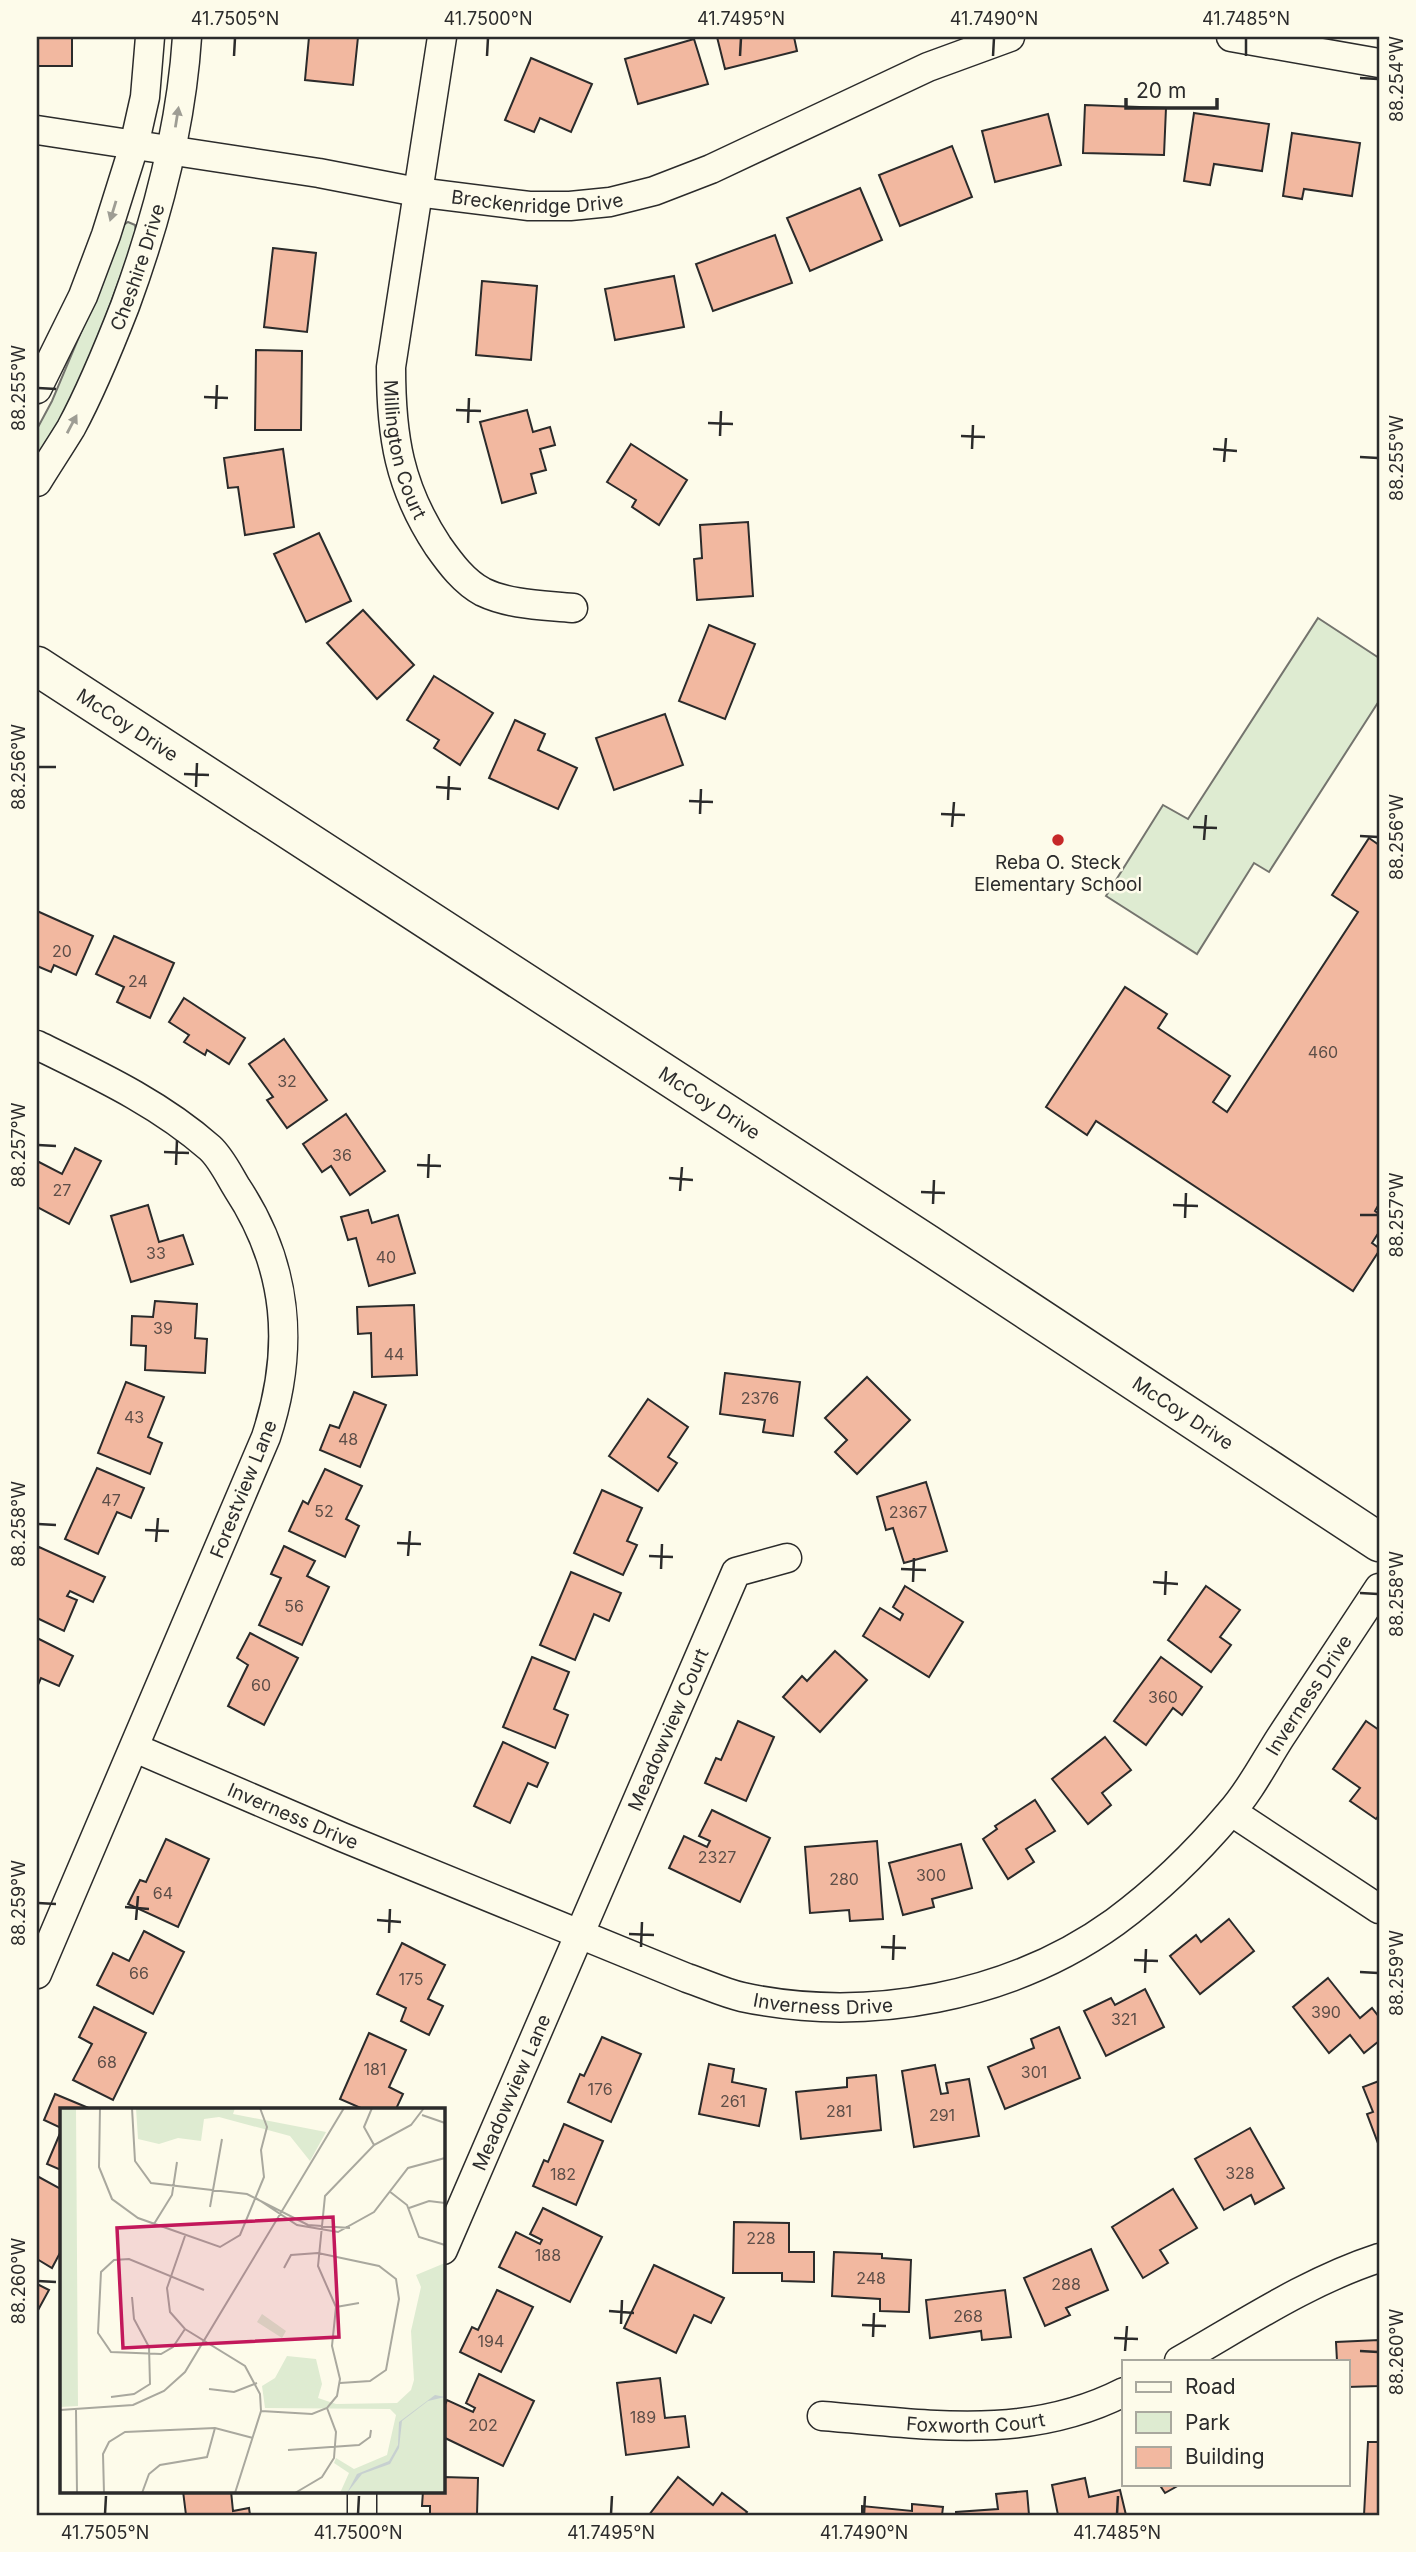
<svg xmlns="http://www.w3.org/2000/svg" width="1416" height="2552" viewBox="0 0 1416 2552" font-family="Inter,sans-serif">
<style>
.green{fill:#deebd1;stroke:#74746e;stroke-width:2}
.building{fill:#f2b8a0;stroke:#2b2b2b;stroke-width:2}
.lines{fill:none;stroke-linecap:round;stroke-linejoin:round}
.street-casing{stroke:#2b2b2b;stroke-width:31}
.secondary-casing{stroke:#2b2b2b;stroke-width:41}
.street{stroke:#fdfbea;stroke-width:28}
.secondary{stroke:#fdfbea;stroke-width:38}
.oneway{fill:#9e9d94}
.ticks{fill:none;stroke:#2b2b2b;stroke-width:2.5}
.poi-dot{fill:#c62828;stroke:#fdfbea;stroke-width:2.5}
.labels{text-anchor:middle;stroke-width:5;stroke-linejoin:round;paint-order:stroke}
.number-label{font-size:16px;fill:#5d4e48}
.street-label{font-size:19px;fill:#2b2b2b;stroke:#fdfbea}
.poi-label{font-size:19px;fill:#2b2b2b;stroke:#fdfbea}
.inset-road{fill:none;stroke:#a9a89e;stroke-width:2}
.view{fill:#c2185b;fill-opacity:0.15;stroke:#c2185b;stroke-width:3.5}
.inset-edge{fill:none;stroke:#2b2b2b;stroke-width:3.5}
.neatline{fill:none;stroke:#2b2b2b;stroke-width:2.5}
.ticks-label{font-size:18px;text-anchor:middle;fill:#2b2b2b}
</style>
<rect width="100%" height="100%" fill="#fdfbea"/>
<!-- green -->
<g class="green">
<path d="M128 222 135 225 136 234 83 379 37 467V429L52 401 87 318 122 226Z"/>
<path d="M1318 618 1379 658V701L1269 872 1254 863 1197 954 1106 896 1163 805 1188 819Z"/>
</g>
<!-- building -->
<g class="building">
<rect x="37" y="37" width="35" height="29"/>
<path d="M309 37H358L353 85 305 80Z"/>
<path d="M717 37H794L797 51 725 69Z"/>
<path d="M694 39 708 84 638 104 625 59Z"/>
<path d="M531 58 592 84 571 132 540 118 534 132 505 120Z"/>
<path d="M1085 105 1166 108 1164 155 1083 153Z"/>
<path d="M1194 113 1269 124 1262 171 1214 164 1210 185 1184 181Z"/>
<path d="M1048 114 1061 165 995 182 982 131Z"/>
<path d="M1292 133 1360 143 1352 196 1304 189 1302 199 1283 196Z"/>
<path d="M952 146 972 197 900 226 879 175Z"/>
<path d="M860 188 882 240 810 271 787 218Z"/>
<path d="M775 235 792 283 713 311 696 264Z"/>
<path d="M273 248 316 253 307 332 264 327Z"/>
<path d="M674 276 684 327 615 340 605 289Z"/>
<path d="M482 281 537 286 531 360 476 355Z"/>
<path d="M256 350 302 351 301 430H255Z"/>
<path d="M527 410 533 432 550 427 555 445 540 449 546 470 531 474 536 493 502 503 480 422Z"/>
<path d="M631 444 687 480 659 525 632 507 636 500 607 482Z"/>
<path d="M283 449 294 527 245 535 238 487 228 488 224 458Z"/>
<path d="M748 522 753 596 697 600 694 559 702 558 700 525Z"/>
<path d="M319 533 351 601 306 622 274 554Z"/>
<path d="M363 610 414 665 377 699 327 643Z"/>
<path d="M709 625 755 644 725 719 679 701Z"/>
<path d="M434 676 493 713 460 765 434 748 439 740 407 720Z"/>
<path d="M665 714 683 765 614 790 596 738Z"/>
<path d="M515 720 545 734 538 750 577 768 558 809 489 778Z"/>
<path d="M1369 838 1379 845V1204L1375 1211 1379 1214V1232L1372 1243 1379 1248V1251L1353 1291 1096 1121 1087 1135 1046 1107 1125 987 1167 1014 1158 1028 1230 1076 1213 1102 1227 1112 1358 912 1332 895Z"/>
<path d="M37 911 93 936 76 975 54 965 51 972 37 966Z"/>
<path d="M114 936 174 963 150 1018 117 1002 124 987 96 974Z"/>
<path d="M184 998 245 1038 229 1064 207 1050 205 1055 184 1042 189 1035 169 1022Z"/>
<path d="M284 1039 327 1100 287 1128 267 1100 273 1097 249 1064Z"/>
<path d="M346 1114 385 1171 350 1195 331 1166 322 1172 303 1144Z"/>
<path d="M75 1148 101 1161 69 1224 37 1207V1161L62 1174Z"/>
<path d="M148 1205 159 1242 183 1235 193 1264 131 1282 111 1216Z"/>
<path d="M368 1210 372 1223 398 1215 415 1273 369 1286 356 1238 348 1240 341 1217Z"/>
<path d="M155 1301 197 1304 195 1338 207 1339 205 1373 145 1370 146 1346 131 1345 132 1316 153 1317Z"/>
<path d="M414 1305 417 1375 372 1377 371 1333 358 1334 357 1307Z"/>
<path d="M725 1373 800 1382 793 1436 763 1432 765 1420 720 1414Z"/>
<path d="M867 1377 910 1420 857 1474 835 1452 847 1440 825 1418Z"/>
<path d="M126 1382 164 1397 148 1437 162 1443 150 1474 98 1453Z"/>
<path d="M354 1392 386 1405 360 1467 320 1450 330 1425 339 1428Z"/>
<path d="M648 1399 688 1427 668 1457 677 1463 658 1491 609 1456Z"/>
<path d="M97 1468 144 1488 131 1518 117 1512 98 1554 65 1539Z"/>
<path d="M325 1469 362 1486 346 1519 359 1526 345 1557 289 1531 303 1501 308 1504Z"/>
<path d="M926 1482 947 1551 904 1563 893 1528 886 1530 877 1497Z"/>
<path d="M602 1490 642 1508 627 1541 637 1545 623 1575 574 1553Z"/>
<path d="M284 1546 315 1561 307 1576 329 1587 302 1645 259 1625 281 1578 271 1574Z"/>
<path d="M39 1547 105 1577 93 1602 70 1591 67 1596 77 1600 64 1631 37 1618V1551Z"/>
<path d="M571 1572 621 1593 609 1621 594 1614 575 1660 540 1645Z"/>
<path d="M905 1586 963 1622 929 1677 863 1636 880 1608 900 1620 903 1614 893 1607Z"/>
<path d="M1206 1586 1240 1610 1220 1637 1231 1645 1211 1672 1168 1640Z"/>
<path d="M250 1633 298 1658 264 1725 228 1706 248 1665 237 1658Z"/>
<path d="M37 1638 73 1656 59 1686 41 1678 37 1687Z"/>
<path d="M835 1651 867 1680 820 1732 783 1697 802 1676 807 1681Z"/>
<path d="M532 1657 569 1672 554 1709 568 1715 555 1748 503 1727Z"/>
<path d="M1161 1657 1202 1687 1182 1715 1173 1708 1146 1745 1114 1721Z"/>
<path d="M738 1721 774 1737 746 1801 705 1783 716 1758 721 1760Z"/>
<path d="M1366 1721 1379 1730V1815L1376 1819 1350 1801 1360 1788 1333 1769Z"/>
<path d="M1105 1737 1131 1770 1102 1793 1111 1805 1088 1824 1052 1779Z"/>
<path d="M503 1742 548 1763 537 1787 528 1783 510 1823 474 1806Z"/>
<path d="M1035 1800 1055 1831 1026 1849 1034 1862 1008 1879 983 1839 997 1829 995 1826Z"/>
<path d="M712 1810 770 1838 740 1902 669 1868 684 1836 707 1847 710 1841 699 1836Z"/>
<path d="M166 1839 209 1859 178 1927 128 1904 140 1880 146 1882Z"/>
<path d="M877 1841 883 1919 850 1921 849 1910 810 1913 805 1847Z"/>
<path d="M961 1844 972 1888 932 1899 934 1907 903 1915 889 1863Z"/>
<path d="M1229 1919 1254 1951 1200 1994 1170 1956 1196 1935 1201 1942Z"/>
<path d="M144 1931 184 1952 153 2014 97 1985 113 1953 129 1961Z"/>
<path d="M402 1943 445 1965 428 1999 443 2006 429 2035 401 2021 406 2008 377 1994Z"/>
<path d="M1328 1978 1360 2018 1372 2008 1379 2017V2041L1364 2053 1350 2035 1329 2053 1293 2007Z"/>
<path d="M1145 1989 1164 2027 1106 2056 1084 2011 1111 1998 1115 2005Z"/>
<path d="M94 2007 146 2033 113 2100 73 2080 92 2044 79 2037Z"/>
<path d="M1059 2027 1080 2078 1005 2109 988 2067 1034 2048 1031 2039Z"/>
<path d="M369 2033 406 2050 389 2087 403 2094 396 2109H363L340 2099Z"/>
<path d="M602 2037 641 2054 611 2122 568 2102 580 2074 584 2076Z"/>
<path d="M709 2064 734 2069 732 2082 766 2089 759 2126 699 2114Z"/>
<path d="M935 2065 941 2094 948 2093 946 2083 969 2079 979 2136 914 2147 902 2071Z"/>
<path d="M876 2075 881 2130 801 2139 796 2092 847 2087V2078Z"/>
<path d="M1379 2081V2146L1367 2114 1373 2112 1363 2087Z"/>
<path d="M55 2094 91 2109H61V2128L44 2120Z"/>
<path d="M564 2124 603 2141 576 2205 533 2186 544 2160 548 2162Z"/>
<path d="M1250 2128 1284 2188 1255 2204 1251 2195 1224 2210 1195 2159Z"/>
<path d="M61 2131V2170L47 2164Z"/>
<path d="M37 2176 61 2189V2251L52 2268 37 2259Z"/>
<path d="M1173 2189 1197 2228 1160 2250 1168 2263 1143 2278 1112 2227Z"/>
<path d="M543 2208 602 2237 570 2302 499 2267 516 2232 540 2244 542 2240 530 2234Z"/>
<path d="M734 2222 789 2223V2252H814V2282L782 2281V2273H733Z"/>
<path d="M1091 2249 1108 2290 1066 2308 1070 2315 1045 2326 1024 2278Z"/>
<path d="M834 2252 882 2254V2258L911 2260 909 2312 880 2311V2299L832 2296Z"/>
<path d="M654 2265 724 2298 711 2323 694 2315 676 2353 624 2328Z"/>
<path d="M37 2284 49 2290 37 2312Z"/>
<path d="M497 2290 533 2307 501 2372 460 2352 472 2327 478 2330Z"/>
<path d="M1005 2290 1011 2337 982 2340 981 2331 930 2338 926 2300Z"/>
<path d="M1379 2340V2386L1348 2387V2361H1337L1336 2342Z"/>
<path d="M479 2374 534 2401 503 2466 443 2437V2409L447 2400 473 2412 475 2408 466 2403Z"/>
<path d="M660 2378 665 2418 685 2416 689 2447 626 2455 617 2383Z"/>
<path d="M1368 2442H1379V2515H1364Z"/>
<path d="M443 2477 478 2478 477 2515H430V2506H422L423 2491H443Z"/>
<path d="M678 2477 713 2505 722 2493 747 2512 745 2515H649Z"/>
<path d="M1085 2478 1089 2497 1120 2490 1126 2515H1058L1052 2485Z"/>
<path d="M1159 2484H1181L1165 2493Z"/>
<path d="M183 2491H231L233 2511 249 2508 250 2515H186Z"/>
<path d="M1027 2491 1029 2515H956V2512L998 2509 996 2494Z"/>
<path d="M912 2504 943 2507 942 2515H862V2506L912 2511Z"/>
</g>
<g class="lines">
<!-- street casing -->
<g class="street-casing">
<g id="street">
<path id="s1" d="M442 37 391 367C391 436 399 487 438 546 450 563 464 582 483 592 510 605 544 605 573 608"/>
<path d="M1231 37 1379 63"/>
<path id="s2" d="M37 130 319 173 417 192 529 206H570L610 202 654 191 711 169 928 67 1010 37"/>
<path d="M37 389 83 296 106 235 134 146 145 97 150 37"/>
<path id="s3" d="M37 482C48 464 60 446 71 428 92 389 109 347 125 306 157 219 181 130 187 37"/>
<path d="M37 1045C98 1075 159 1103 210 1148 221 1158 229 1175 237 1188 289 1267 295 1349 266 1437L37 1974"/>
<path id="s4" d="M135 1748 342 1837 687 1978C705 1984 724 1993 742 1997 868 2024 1011 1997 1115 1922 1157 1891 1197 1852 1230 1813 1250 1791 1264 1763 1280 1738 1313 1688 1346 1638 1379 1588"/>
<path d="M1232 1812 1379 1909"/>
<path id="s5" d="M443 2250 736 1572 787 1558"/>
<path d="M1179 2361C1244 2324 1308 2281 1379 2258"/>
<path id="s6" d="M822 2416C926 2424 1026 2442 1124 2392"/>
<path d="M362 2491V2515"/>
</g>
</g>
<!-- secondary casing -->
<g class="secondary-casing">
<g id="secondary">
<path id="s7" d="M37 666 927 1244 1379 1542"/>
</g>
</g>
<!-- street -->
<use href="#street" class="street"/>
<!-- secondary -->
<use href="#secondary" class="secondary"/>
</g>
<!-- one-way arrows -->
<defs><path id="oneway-solid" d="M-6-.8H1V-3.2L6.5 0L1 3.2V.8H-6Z" transform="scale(1.75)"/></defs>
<g class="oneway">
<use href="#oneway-solid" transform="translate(177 117) rotate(-81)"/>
<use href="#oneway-solid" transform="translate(113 211) rotate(107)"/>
<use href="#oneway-solid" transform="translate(72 424) rotate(-62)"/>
</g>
<!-- ticks -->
<path class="ticks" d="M234 56 235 38M487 56 488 38M740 56 741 38M993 56 994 38M1246 56V38M1360 78 1378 79M38 388 56 389M204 397 228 398M216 409 217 385M456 410 481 411M468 423 469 398M708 423 733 424M720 436 721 411M961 436 985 437M972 449 973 425M1213 449 1237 451M1360 457 1378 458M1224 462 1226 438M38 767H56M184 774 209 775M196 787 197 763M436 787 461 789M448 800 449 776M689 801 713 802M700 814 701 789M941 814 965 815M952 827 954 802M1193 827 1217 828M1360 836 1378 837M1204 840 1206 815M38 1145 56 1146M164 1152 189 1153M176 1165 177 1140M417 1165 441 1166M428 1178 429 1154M669 1178 693 1180M680 1191 682 1167M921 1192 945 1193M933 1204 934 1180M1173 1205 1198 1206M1360 1215H1378M1185 1218 1186 1193M38 1524 56 1525M145 1530 169 1531M156 1542 158 1518M397 1543 421 1544M408 1556 410 1531M649 1556 673 1557M661 1569 662 1544M901 1569 926 1570M913 1582 914 1558M1153 1582 1178 1584M1360 1593 1378 1594M1165 1595 1166 1571M38 1903 56 1904M125 1907 149 1909M136 1920 138 1896M377 1920 401 1922M389 1933 390 1909M629 1934 654 1935M641 1947 642 1922M881 1947 906 1948M893 1960 894 1935M1134 1960 1158 1961M1360 1972 1378 1973M1145 1973 1146 1949M38 2281 56 2282M609 2311 634 2313M621 2324 622 2300M862 2325 886 2326M873 2337 874 2313M1114 2338 1138 2339M1125 2351 1127 2326M1360 2351 1378 2352M105 2514 106 2496M358 2514 359 2496M611 2514 612 2496M864 2514 865 2496M1117 2514 1118 2496"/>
<!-- markers -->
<circle class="poi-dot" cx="1058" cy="840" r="7"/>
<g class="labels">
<!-- number labels -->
<g class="number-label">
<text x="62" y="957">20</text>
<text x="138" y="987">24</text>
<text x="1323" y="1058">460</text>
<text x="287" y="1087">32</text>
<text x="342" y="1161">36</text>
<text x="62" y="1196">27</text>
<text x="156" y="1259">33</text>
<text x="386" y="1263">40</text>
<text x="163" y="1334">39</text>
<text x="394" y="1360">44</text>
<text x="760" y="1404">2376</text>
<text x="134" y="1423">43</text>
<text x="348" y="1445">48</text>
<text x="111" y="1506">47</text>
<text x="324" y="1517">52</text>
<text x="908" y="1518">2367</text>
<text x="294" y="1612">56</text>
<text x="261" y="1691">60</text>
<text x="1163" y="1703">360</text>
<text x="717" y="1863">2327</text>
<text x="931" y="1881">300</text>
<text x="844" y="1885">280</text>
<text x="163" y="1899">64</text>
<text x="139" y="1979">66</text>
<text x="411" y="1985">175</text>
<text x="1326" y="2018">390</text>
<text x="1124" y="2025">321</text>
<text x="107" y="2068">68</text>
<text x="375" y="2075">181</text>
<text x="1034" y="2078">301</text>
<text x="600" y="2095">176</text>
<text x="733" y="2107">261</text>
<text x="839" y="2117">281</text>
<text x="942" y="2121">291</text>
<text x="1240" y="2179">328</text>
<text x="563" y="2180">182</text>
<text x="761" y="2244">228</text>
<text x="548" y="2261">188</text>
<text x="871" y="2284">248</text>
<text x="1066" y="2290">288</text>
<text x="968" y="2322">268</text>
<text x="491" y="2347">194</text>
<text x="643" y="2423">189</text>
<text x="483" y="2431">202</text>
</g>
<!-- street labels -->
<g class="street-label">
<text dy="7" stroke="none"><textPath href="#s2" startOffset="506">Breckenridge Drive</textPath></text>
<text dy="7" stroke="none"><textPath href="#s3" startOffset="238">Cheshire Drive</textPath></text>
<text dy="7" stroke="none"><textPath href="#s1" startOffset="418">Millington Court</textPath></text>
<text dy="7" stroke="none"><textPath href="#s7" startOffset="108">McCoy Drive</textPath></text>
<text dy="7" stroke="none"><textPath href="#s7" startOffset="802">McCoy Drive</textPath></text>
<text dy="7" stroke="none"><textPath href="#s7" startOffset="1368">McCoy Drive</textPath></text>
<text transform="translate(243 1489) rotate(-68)" y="7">Forestview Lane</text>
<text dy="7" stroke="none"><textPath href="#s4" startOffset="1348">Inverness Drive</textPath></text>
<text dy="7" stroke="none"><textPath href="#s5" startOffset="567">Meadowview Court</textPath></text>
<text dy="7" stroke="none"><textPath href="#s4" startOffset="172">Inverness Drive</textPath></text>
<text dy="7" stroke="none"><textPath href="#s4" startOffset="738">Inverness Drive</textPath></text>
<text dy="7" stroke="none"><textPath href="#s5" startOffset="172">Meadowview Lane</textPath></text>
<text dy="7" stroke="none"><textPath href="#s6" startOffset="154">Foxworth Court</textPath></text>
</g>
<!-- poi labels -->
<g class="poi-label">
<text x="1058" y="869">Reba O. Steck<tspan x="1058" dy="22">Elementary School</tspan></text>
</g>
</g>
<!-- overview -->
<g transform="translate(60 2108)">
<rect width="385" height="385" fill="#fdfbea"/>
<path d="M0 0H16L18 298 0 299ZM76 0H175L173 6 266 24 250 53 230 28 159 9 144 11 141 33 118 30 99 36 78 31ZM385 155V385H280L289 365 274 355 276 350 294 361 327 347 336 307 330 301 205 300 202 278 215 270 227 248 256 251 262 276 258 290 276 296 337 295 351 282 354 272 351 223 361 179 356 167ZM202 206 226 223 222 230 197 214Z" fill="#deebd1"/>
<path d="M375 287 385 289 368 293 342 313 339 340 330 356 302 366 287 385 297 366 329 353 338 337 339 314Z" fill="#c7d0d0"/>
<path class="inset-road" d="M40 0 39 59 52 91 78 110 160 139 180 127 204 69 201 42 207 19 200 0M72 0 75 53 91 75 187 86 248 117 290 120M312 0 304 19 314 37M362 7 385 15M329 83 347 97 359 129 385 137M196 90 237 117 278 124 314 104 348 60 385 50M150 99 162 31M349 100 369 93 385 95M94 116 112 87 117 54M125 128 107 180 110 204 125 221 185 258 200 286 201 303 175 385M224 160 231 147 258 145 319 158 336 171 339 191 326 262 310 273 280 275M276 199 299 195M125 221 113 239 101 246 51 244 38 225 41 164 54 152 69 151 144 182M149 281 174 284 197 275M51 289 74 286 90 276 89 239 74 211 72 189M0 302 73 297 104 283 125 264 284 0M16 302 17 385M201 303 252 306 267 300 277 288 280 271 272 238 276 199 258 158 265 88 314 37 351 17 364 0M228 342 299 337 310 329 311 322M44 385 43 346 49 334 65 324 155 320 193 330M82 385 89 366 100 357 147 349 155 320M235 385 262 369 274 350 276 324 267 300"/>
<path class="view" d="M273 109 279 229 63 240 57 120Z"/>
<rect width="385" height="385" class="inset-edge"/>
</g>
<!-- border -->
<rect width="1416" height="2552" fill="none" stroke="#fdfbea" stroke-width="77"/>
<!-- legend -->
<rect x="1122" y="2360" width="228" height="126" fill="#fdfbea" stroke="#a9a89e" stroke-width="2"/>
<rect x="1136" y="2382" width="35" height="10" fill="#fdfbea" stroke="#a9a89e" stroke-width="2"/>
<text x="1185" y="2394" font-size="21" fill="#2b2b2b">Road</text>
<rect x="1136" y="2412" width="35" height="21" fill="#deebd1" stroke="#a9a89e" stroke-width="2"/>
<text x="1185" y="2430" font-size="21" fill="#2b2b2b">Park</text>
<rect x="1136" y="2447" width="35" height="21" fill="#f2b8a0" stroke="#a9a89e" stroke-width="2"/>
<text x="1185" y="2464" font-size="21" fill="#2b2b2b">Building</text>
<!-- scale -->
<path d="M1126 98v10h91v-10" fill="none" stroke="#2b2b2b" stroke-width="3.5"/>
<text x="1136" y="98" font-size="21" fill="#2b2b2b" stroke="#fdfbea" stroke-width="5" paint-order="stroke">20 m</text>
<rect x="38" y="38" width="1340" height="2476" class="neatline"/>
<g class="ticks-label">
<text x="235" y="25">41.7505°N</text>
<text x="488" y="25">41.7500°N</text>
<text x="741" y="25">41.7495°N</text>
<text x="994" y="25">41.7490°N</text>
<text x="1246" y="25">41.7485°N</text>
<text transform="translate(1397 79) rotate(-90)" y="6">88.254°W</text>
<text transform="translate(19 388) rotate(-90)" y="6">88.255°W</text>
<text transform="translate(1397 458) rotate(-90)" y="6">88.255°W</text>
<text transform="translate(19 767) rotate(-90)" y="6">88.256°W</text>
<text transform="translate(1397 837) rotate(-90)" y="6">88.256°W</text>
<text transform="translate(19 1145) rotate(-90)" y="6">88.257°W</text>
<text transform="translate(1397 1215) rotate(-90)" y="6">88.257°W</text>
<text transform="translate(19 1524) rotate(-90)" y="6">88.258°W</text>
<text transform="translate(1397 1594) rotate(-90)" y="6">88.258°W</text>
<text transform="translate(19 1903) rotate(-90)" y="6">88.259°W</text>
<text transform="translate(1397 1973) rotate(-90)" y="6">88.259°W</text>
<text transform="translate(19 2281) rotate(-90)" y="6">88.260°W</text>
<text transform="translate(1397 2352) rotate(-90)" y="6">88.260°W</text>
<text x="105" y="2539">41.7505°N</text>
<text x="358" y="2539">41.7500°N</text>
<text x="611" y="2539">41.7495°N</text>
<text x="864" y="2539">41.7490°N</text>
<text x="1117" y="2539">41.7485°N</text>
</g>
</svg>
